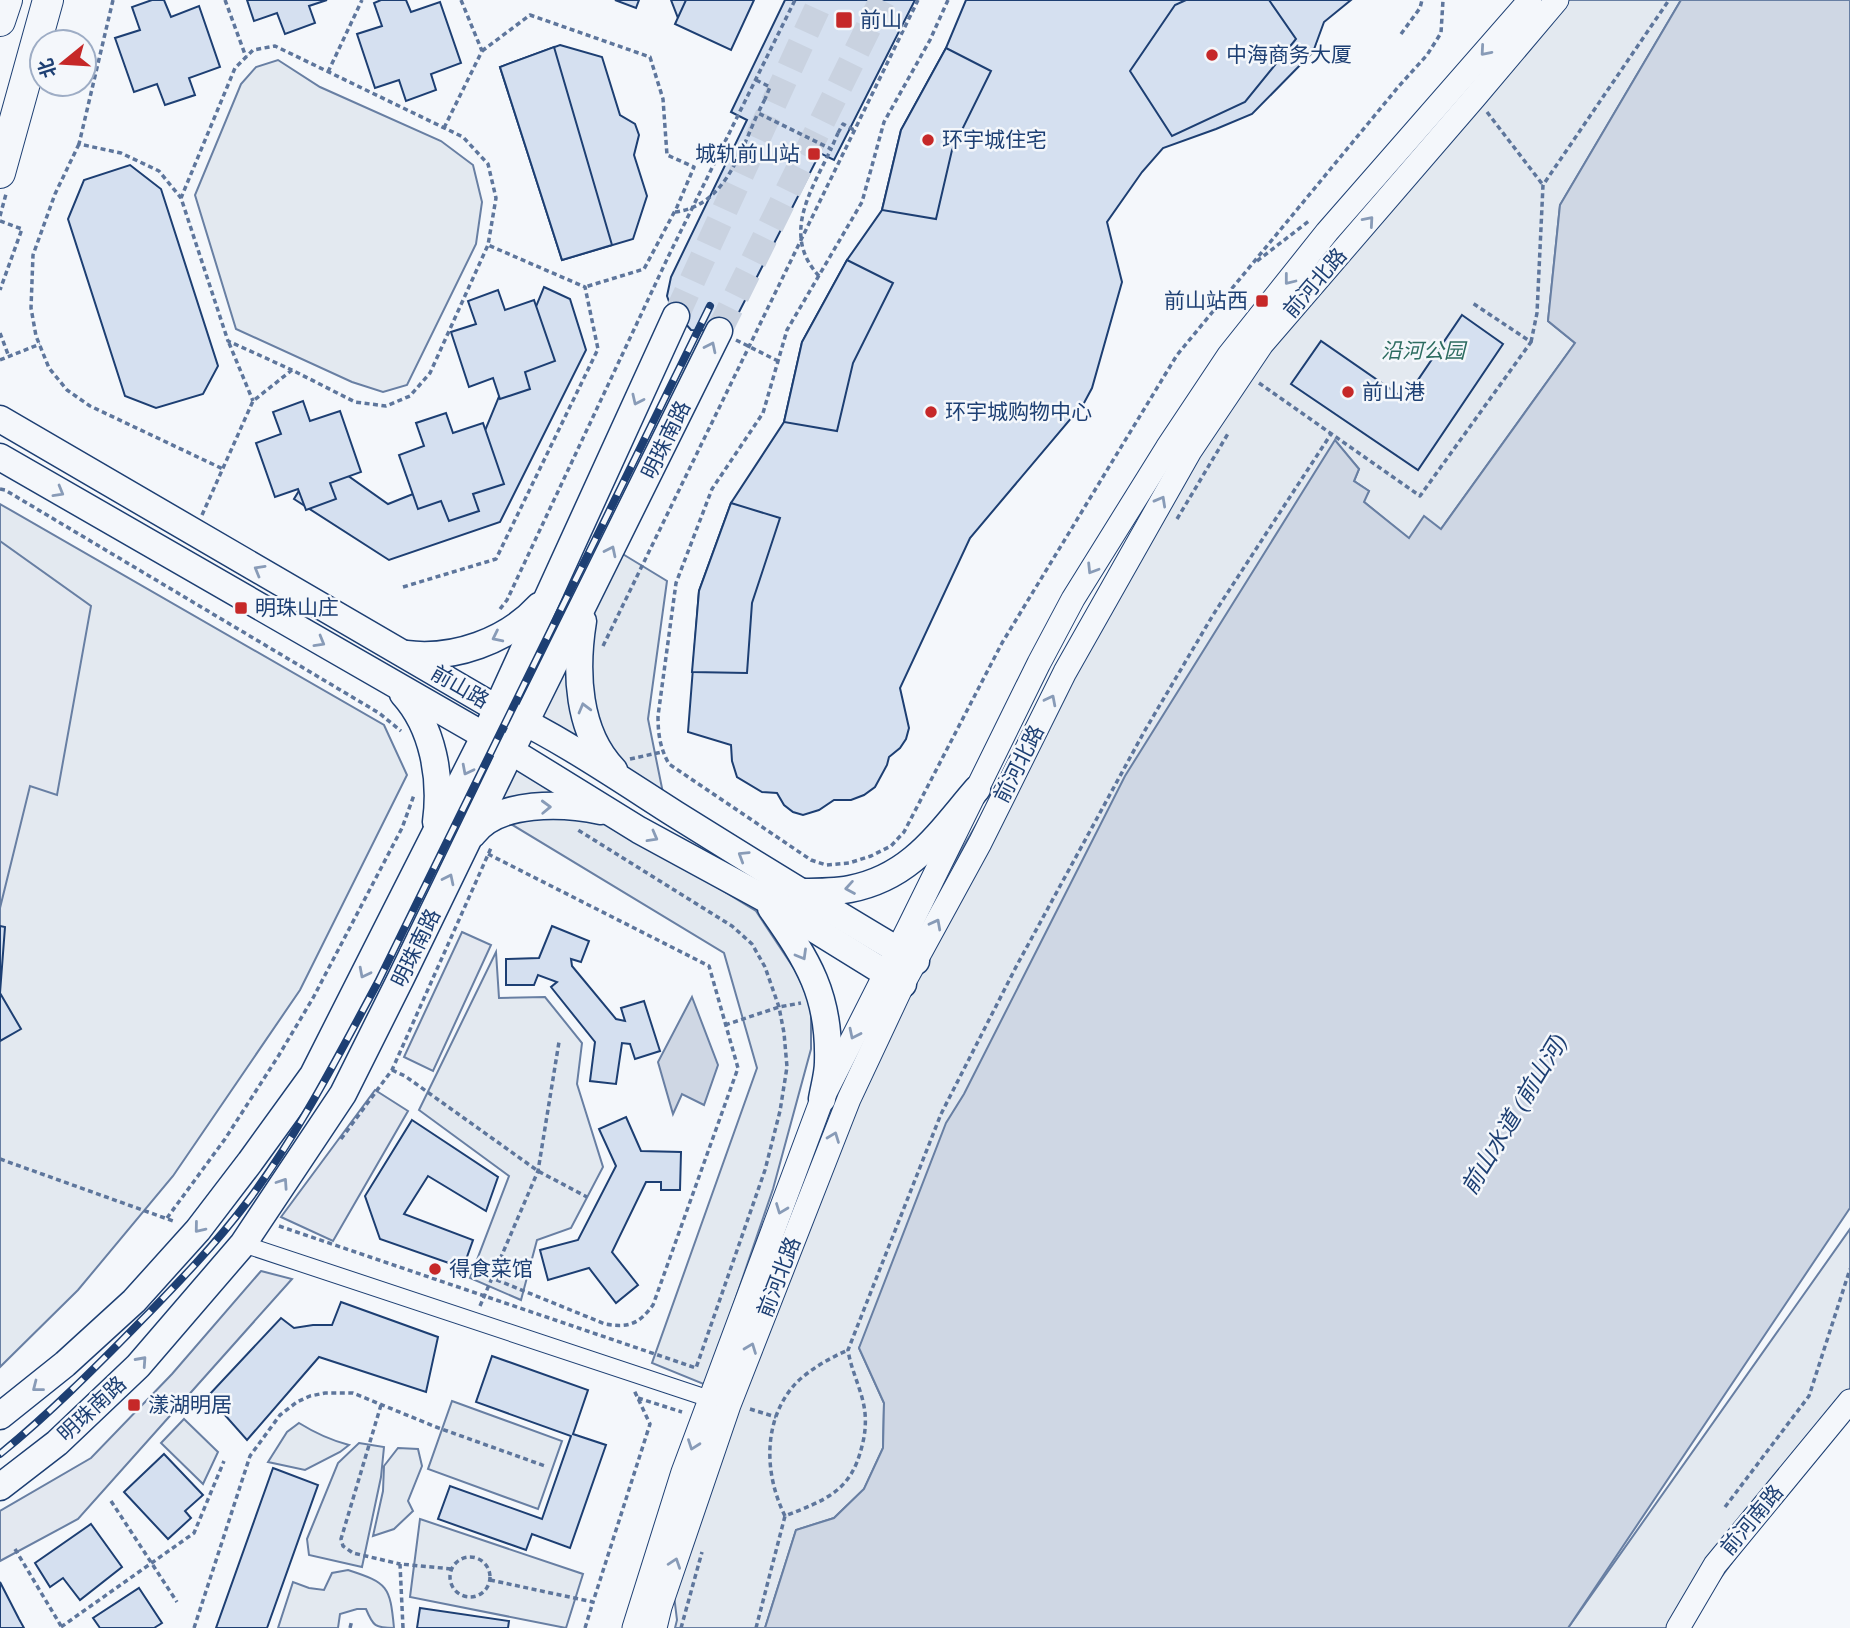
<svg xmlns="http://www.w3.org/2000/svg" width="1850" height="1628" viewBox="0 0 1850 1628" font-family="'PT Serif','Noto Sans SC',serif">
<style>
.green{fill:#e3e9f0;stroke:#687fa3;stroke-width:2}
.parking{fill:#e3e8f0;stroke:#687fa3;stroke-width:2}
.water{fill:#cfd7e4;stroke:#687fa3;stroke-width:2}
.building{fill:#d5e0f0;stroke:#1d3f73;stroke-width:2}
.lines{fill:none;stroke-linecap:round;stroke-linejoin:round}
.primary-tunnel{stroke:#c9d2e0;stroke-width:26;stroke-dasharray:26 13;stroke-linecap:butt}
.street-casing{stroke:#1d3f73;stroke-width:18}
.secondary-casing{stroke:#1d3f73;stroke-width:25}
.primary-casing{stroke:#1d3f73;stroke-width:29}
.highway-casing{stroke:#1d3f73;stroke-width:32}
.path{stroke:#5e769c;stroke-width:3.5;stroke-dasharray:5 3.5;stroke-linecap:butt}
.street{stroke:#f4f7fb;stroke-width:16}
.secondary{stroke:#f4f7fb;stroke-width:23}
.primary{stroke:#f4f7fb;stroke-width:26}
.highway{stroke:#f4f7fb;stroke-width:30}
.rail-casing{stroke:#1d3f73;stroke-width:8}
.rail{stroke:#f4f7fb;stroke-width:5;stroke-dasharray:16;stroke-linecap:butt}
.path-bridge{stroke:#5e769c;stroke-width:3.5;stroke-dasharray:5 3.5;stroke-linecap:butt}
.oneway{stroke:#889bb7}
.poi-dot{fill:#c62828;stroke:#f4f7fb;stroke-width:2.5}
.labels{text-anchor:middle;stroke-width:5;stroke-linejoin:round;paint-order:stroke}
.poi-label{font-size:21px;fill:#1d3f73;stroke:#f4f7fb;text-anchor:start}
.street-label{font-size:21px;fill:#1d3f73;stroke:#f4f7fb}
.park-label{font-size:21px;font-style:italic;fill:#2c6c60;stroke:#f4f7fb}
.water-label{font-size:23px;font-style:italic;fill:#1d3f73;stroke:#f4f7fb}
</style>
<rect width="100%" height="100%" fill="#f4f7fb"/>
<!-- green -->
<g class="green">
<path d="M1565 0H1681L1560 205 1548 321 1575 343 1441 529 1409 539 1363 501 1369 491 1354 481 1359 469 1335 441 859 1348 884 1403 883 1448 864 1489 834 1518 796 1530 765 1628H675L677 1620 671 1571 728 1403 840 1084 927 909 1220 407Z"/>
<path d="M278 60 320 87 441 141 473 165 482 202 476 244 407 385 383 392 352 382 236 329 195 195 241 84 256 67Z"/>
<path d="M0 504 384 725 407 775 300 990 173 1176 78 1290 0 1367Z"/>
<path d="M621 553 667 581 648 719 663 793 539 719Z"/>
<path d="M515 764 756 911 797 973 811 1006V1049L773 1189 706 1385 652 1363 757 1068 724 953 496 815Z"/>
<path d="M496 952 499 998 545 997 582 1043 577 1084 603 1167 571 1228 537 1240 521 1300 470 1278 509 1176 419 1110Z"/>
<path d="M1850 1229V1401L1684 1628H1568Z"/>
<path d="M452 1401 562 1441 538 1509 428 1469Z"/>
<path d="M184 1419 218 1452 203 1484 161 1443Z"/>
<path d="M299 1423C315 1433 330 1440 349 1445L340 1452 305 1470 268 1462 287 1432Z"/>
<path d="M359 1443 384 1447 381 1477 362 1567 309 1555 307 1539 338 1463Z"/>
<path d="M398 1448 418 1449 422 1466 408 1501 413 1511 394 1529 373 1536 383 1491 384 1466Z"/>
<path d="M420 1519 583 1574 566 1628 410 1597Z"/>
<path d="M348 1570C388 1583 390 1586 394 1628 375 1628 373 1626 366 1609H357L340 1614 338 1628H278L293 1582 309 1588 324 1590 332 1573Z"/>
</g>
<!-- parking -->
<g class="parking">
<path d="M0 541 91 606 57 795 30 786 0 908Z"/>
<path d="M462 932 491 945 433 1071 404 1057Z"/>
<path d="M375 1090 408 1111 333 1241 281 1217Z"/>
<path d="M261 1271 292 1279 78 1519 0 1561V1511L91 1458 172 1374Z"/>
</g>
<!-- water -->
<g class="water">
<path d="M1681 0H1850V1208L1568 1628H765L796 1530 834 1518 864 1489 883 1448 884 1403 859 1348 946 1123 964 1094 1125 776 1335 440 1359 469 1354 481 1369 491 1364 502 1409 538 1424 516 1441 529 1575 343 1548 321 1560 205Z"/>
<path d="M692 997 718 1065 704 1105 682 1094 673 1114 658 1062Z"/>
</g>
<!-- building -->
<g class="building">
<path d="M152 0H164L171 17 199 6 220 67 189 78 195 95 165 105 157 84 134 92 115 38 140 30 132 7Z"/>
<path d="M247 0H327L309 6 315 23 285 34 277 13 254 21Z"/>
<path d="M381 0H406L411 12 440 2 461 63 431 74 436 90 406 101 399 80 375 88 357 34 382 26 374 3Z"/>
<path d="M615 0H639L636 8Z"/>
<path d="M671 0H697L700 12 678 18Z"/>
<path d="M686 0H754L731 50 675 24Z"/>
<path d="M785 0H915L834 160 820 153 734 322 724 331 691 330 671 307 667 296 671 277 747 120 731 112Z"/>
<path d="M966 0H1351L1324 22 1313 52 1252 114 1216 129 1163 148 1142 172 1107 222 1122 282 1092 388 1084 403 970 538 900 688 909 728 906 739 900 748 889 757 887 765 875 787 864 795 851 800H834L819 810 803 815 793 812 784 805 777 793 762 792 737 777 732 761 731 745 688 732 699 591 731 503 784 422 802 342 847 260 882 210 901 130 946 48Z"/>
<path d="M1186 0H1269L1296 39 1245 102 1172 136 1130 71 1175 5Z"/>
<path d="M560 45 602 57 620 115 635 124 639 135 634 155 647 196 633 239 562 260 500 67Z"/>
<path d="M554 47 612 245 562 260 500 67Z"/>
<path d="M946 48 991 71 952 150 936 219 882 210 901 130Z"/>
<path d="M130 165 161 189 218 366 203 394 156 408 125 396 68 219 84 180Z"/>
<path d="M847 260 893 283 853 363 837 431 784 422 802 342Z"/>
<path d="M544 287 570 299 586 350 500 522 389 560 294 499 320 456 388 504 468 472Z"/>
<path d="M498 290 505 310 534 300 555 361 525 372 530 389 500 399 493 378 469 387 451 332 476 324 468 301Z"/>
<path d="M1462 315 1503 344 1418 470 1291 384 1321 341 1405 399Z"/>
<path d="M303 401 310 421 340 411 361 472 330 483 336 499 306 510 298 489 275 497 256 443 281 434 273 412Z"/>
<path d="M446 413 453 433 483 423 504 484 473 494 479 511 449 521 441 501 418 509 399 455 424 446 416 423Z"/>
<path d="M731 503 780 518 752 603 747 673 692 672 699 591Z"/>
<path d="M0 926 5 927 0 993 21 1029 0 1041Z"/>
<path d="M552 926 589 941 581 962 571 959 572 966 616 1019 625 1021 621 1008 644 1001 660 1051 635 1059 630 1044 622 1043 616 1084 590 1081 595 1042 551 987 557 982 538 975 534 985H506V959L539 958Z"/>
<path d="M626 1117 641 1151 681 1152 680 1190H661V1182H646L612 1252 638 1285 616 1303 589 1268 548 1280 540 1250 578 1240 616 1166 599 1129Z"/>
<path d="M412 1120 498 1177 486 1211 428 1176 404 1214 473 1240 463 1268 380 1239 365 1196Z"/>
<path d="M341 1302 438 1337 426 1392 319 1357 247 1440 208 1396 281 1318 294 1328 313 1325H332Z"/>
<path d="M492 1356 588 1390 573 1434 606 1445 570 1548 532 1534 526 1550 438 1519 450 1486 542 1519 571 1436 476 1402Z"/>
<path d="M164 1454 203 1495 185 1511 191 1518 168 1539 124 1492Z"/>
<path d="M273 1468 318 1485 267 1628H216Z"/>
<path d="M91 1524 122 1567 80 1600 63 1578 50 1587 35 1563Z"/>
<path d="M0 1582 19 1619 24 1628H0Z"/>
<path d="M139 1588 162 1623 154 1628H100L93 1618Z"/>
<path d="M420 1608 509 1621 508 1628H417Z"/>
</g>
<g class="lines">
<!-- primary-tunnel -->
<g class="primary-tunnel">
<path d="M676 316 821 0"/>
<path d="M719 331 882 0"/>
</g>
<!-- street casing -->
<g class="street-casing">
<path id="street" d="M243 1244 719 1402"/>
</g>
<!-- secondary casing -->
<g class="secondary-casing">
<g id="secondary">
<path d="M634 1628 683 1472 822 1099 908 929 1039 663 1073 599 1167 448 1229 355 1327 232 1530 0"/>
<path d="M655 1628 660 1607 729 1405 849 1099 903 984 980 843 1065 672 1190 451 1262 344 1475 97 1557 0"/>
<path d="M1678 1628 1715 1565 1850 1401"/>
</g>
</g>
<!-- primary casing -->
<g class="primary-casing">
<g id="primary">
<path d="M0 419 496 708C559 737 617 777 675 814 755 864 835 913 916 961"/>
<path d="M0 457 511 751 639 830 764 898 903 984"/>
<path d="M583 621C575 671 577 732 614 770"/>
<path d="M406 654C454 660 507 641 539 606"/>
<path d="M403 694C433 727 442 778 436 822"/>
<path d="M473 834C498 800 564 803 601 811"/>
<path d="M801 892C817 892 834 892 850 889 912 877 939 833 977 789"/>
<path d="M771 908C808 961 830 995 828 1062 828 1074 824 1087 822 1099"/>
<path d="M0 1416 65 1364 134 1301 198 1230 250 1162 313 1075 484 737 676 316"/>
<path d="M0 1487 57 1443 138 1366 243 1244 343 1094 401 978 511 751 719 331"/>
</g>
</g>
<!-- highway casing -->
<g class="highway-casing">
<g id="highway">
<path d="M0 21 7 0"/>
<path d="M0 173 48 0"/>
</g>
</g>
<!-- path -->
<g class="path">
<path d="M113 0 79 144 121 153 159 171 181 198"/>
<path d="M225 0 246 57"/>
<path d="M948 0 930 40 884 122 862 202 787 330 763 413 712 489 676 583 658 716C658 734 660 748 669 764L811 860 826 865 849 863 871 856 891 846 904 832 1002 643 1177 355 1399 86 1427 55 1441 33 1443 0"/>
<path d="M1401 34 1420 8 1422 0"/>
<path d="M482 51 530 15 650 57 663 99 667 155 694 167 677 207 644 269 585 287"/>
<path d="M328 72 362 0"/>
<path d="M756 80 770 87 765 99"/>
<path d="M1487 112 1543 185"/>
<path d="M444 128 482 51 461 0"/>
<path d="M838 133 843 124 854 130"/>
<path d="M79 144 55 194 33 255 31 308 36 336 49 368 67 390 90 406 223 469"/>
<path d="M675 212C725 206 740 152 758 113"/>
<path d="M0 216 6 194"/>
<path d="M0 221 22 229 0 290"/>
<path d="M1257 261 1309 221"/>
<path d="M819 276C781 235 811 191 831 149"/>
<path d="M0 333 9 357"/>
<path d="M736 340 778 361"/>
<path d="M1531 342 1537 313 1543 185 1669 0"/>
<path d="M229 343 253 401"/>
<path d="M0 360 40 344"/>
<path d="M1259 383 1420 496 1531 342 1471 302"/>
<path d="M0 489 5 490 379 713 401 731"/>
<path d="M202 515 253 401 292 370 355 402 386 406 410 396 430 373 488 245 496 198 488 164 463 137 275 46 253 50 235 68 181 198 228 341 292 370"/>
<path d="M1177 519 1229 432"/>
<path d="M403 587 496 559 598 349 585 287 488 245"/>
<path d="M500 609 507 600 669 255 795 0"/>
<path d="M603 646 918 0"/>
<path d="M630 759 662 752"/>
<path d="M488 854 709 966 738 1068 653 1305C639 1324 629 1328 605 1324L492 1278"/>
<path d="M725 1025 779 1007 801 1003"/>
<path d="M392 1070 405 1076 538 1171 587 1197"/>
<path d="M341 1139 392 1070 491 848"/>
<path d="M0 1159 176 1222"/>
<path d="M167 1218 225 1139 279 1055 313 998 402 828 414 795"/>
<path d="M279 1226 696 1368 765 1170 780 1111 787 1067 784 1033 779 1007 765 967 752 944 732 926 578 830"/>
<path d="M480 1306 538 1171 559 1042"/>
<path d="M638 1398 682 1412"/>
<path d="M381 1405 341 1539 343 1546 353 1553 400 1564"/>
<path d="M750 1409 776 1417"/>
<path d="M111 1501 177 1602"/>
<path d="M1725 1507 1809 1396 1850 1269"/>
<path d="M785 1516C764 1474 762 1419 797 1382 812 1368 830 1358 848 1350"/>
<path d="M15 1549 61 1626"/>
<circle cx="470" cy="1577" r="20"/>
<path d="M490 1580 593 1602 650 1424 634 1390"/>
<path d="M61 1627 194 1533 224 1461"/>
<path d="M194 1628 250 1456 280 1415 297 1402 310 1396 325 1393H353L436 1427 545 1466"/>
<path d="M350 1628 352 1620"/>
<path d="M403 1628 400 1564 452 1569"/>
<path d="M585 1628 593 1602"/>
<path d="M681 1628 702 1552"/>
<path d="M756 1628 785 1516C825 1500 851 1492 862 1446 865 1435 866 1424 865 1413 863 1392 851 1371 848 1350L941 1114 1017 965 1144 732 1213 615 1331 434"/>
</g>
<!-- street -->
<use href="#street" class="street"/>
<!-- secondary -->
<use href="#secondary" class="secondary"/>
<!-- primary -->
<use href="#primary" class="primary"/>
<!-- highway -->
<use href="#highway" class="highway"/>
<!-- rail casing -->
<g class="rail-casing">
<path id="rail" d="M0 1454C49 1414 94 1369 139 1323 177 1284 215 1245 248 1201 299 1133 338 1056 378 982L710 306"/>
</g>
<!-- rail -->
<use href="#rail" class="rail"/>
<!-- path-bridge -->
<path class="path-bridge" d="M765 99 758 113 831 149 838 133"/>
</g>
<!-- one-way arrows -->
<defs><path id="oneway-chevron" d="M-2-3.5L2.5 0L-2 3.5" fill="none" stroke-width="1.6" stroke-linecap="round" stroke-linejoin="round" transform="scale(1.75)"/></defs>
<g class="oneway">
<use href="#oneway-chevron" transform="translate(1485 51) rotate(131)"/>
<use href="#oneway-chevron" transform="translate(1369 221) rotate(-49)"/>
<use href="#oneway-chevron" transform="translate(1289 280) rotate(128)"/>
<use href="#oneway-chevron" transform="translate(711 347) rotate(-64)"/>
<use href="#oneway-chevron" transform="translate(637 400) rotate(115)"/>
<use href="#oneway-chevron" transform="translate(59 492) rotate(30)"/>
<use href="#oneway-chevron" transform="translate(1161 501) rotate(-61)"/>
<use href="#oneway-chevron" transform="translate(611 551) rotate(-64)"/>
<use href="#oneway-chevron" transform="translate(1092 569) rotate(122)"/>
<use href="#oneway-chevron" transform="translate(259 570) rotate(-150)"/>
<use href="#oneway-chevron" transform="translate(497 637) rotate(154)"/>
<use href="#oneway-chevron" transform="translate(320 642) rotate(30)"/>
<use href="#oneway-chevron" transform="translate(1051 700) rotate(-63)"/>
<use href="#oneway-chevron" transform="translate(584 708) rotate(-105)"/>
<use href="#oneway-chevron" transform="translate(467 770) rotate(117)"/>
<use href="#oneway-chevron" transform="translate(546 807) rotate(-2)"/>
<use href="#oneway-chevron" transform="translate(653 837) rotate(29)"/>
<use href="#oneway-chevron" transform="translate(743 856) rotate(-148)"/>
<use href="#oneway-chevron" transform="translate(449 879) rotate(-64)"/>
<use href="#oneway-chevron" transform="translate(850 888) rotate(170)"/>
<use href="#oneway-chevron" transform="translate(936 924) rotate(-62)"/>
<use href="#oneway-chevron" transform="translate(802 955) rotate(60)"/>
<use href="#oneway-chevron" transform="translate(364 973) rotate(117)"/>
<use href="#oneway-chevron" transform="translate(854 1034) rotate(116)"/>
<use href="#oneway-chevron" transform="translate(834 1137) rotate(-69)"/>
<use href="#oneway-chevron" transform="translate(283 1183) rotate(-56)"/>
<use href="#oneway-chevron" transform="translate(781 1209) rotate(111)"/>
<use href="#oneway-chevron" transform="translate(199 1228) rotate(129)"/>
<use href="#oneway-chevron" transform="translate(751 1348) rotate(-69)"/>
<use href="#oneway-chevron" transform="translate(142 1361) rotate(-48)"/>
<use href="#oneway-chevron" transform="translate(37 1387) rotate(142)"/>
<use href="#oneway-chevron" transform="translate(693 1445) rotate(110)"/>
<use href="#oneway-chevron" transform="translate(675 1563) rotate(-71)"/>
</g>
<!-- markers -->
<g class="poi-dot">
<rect x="835" y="11" width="18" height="18" rx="3.5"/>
<circle cx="1212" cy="55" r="7"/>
<circle cx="928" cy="140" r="7"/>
<rect x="807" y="147" width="14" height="14" rx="3.5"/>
<rect x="1255" y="294" width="14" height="14" rx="3.5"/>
<circle cx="1348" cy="392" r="7"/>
<circle cx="931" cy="412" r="7"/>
<rect x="234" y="601" width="14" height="14" rx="3.5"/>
<circle cx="435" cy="1269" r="7"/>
<rect x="127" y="1398" width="14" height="14" rx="3.5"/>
</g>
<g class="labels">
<!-- poi labels -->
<g class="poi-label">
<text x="860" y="27">前山</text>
<text x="1226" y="62">中海商务大厦</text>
<text x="942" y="147">环宇城住宅</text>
<text x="800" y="161" text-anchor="end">城轨前山站</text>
<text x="1248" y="308" text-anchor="end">前山站西</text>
<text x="1362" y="399">前山港</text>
<text x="945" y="419">环宇城购物中心</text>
<text x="255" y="615">明珠山庄</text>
<text x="449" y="1276">得食菜馆</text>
<text x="148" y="1412">漾湖明居</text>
</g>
<!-- street labels -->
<g class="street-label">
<text transform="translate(1315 283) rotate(-49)" y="7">前河北路</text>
<text transform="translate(666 440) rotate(-64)" y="7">明珠南路</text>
<text transform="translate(460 687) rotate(30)" y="7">前山路</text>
<text transform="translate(1019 764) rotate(-63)" y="7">前河北路</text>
<text transform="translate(416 948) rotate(-64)" y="7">明珠南路</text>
<text transform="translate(779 1277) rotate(-69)" y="7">前河北路</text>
<text transform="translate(92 1409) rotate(-43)" y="7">明珠南路</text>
<text transform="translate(1752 1520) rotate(-50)" y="7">前河南路</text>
</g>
<!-- park labels -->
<g class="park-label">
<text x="1423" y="358">沿河公园</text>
</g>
<!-- water labels -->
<g class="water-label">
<text transform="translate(1514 1114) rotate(-59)" y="8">前山水道 (前山河)</text>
</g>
</g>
<!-- north arrow -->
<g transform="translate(63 63) rotate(252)"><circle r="33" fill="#f4f7fb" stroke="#9eadc5" stroke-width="2"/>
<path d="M0-5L12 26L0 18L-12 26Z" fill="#c62828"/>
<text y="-10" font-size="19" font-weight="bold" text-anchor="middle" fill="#1d3f73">北</text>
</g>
</svg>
